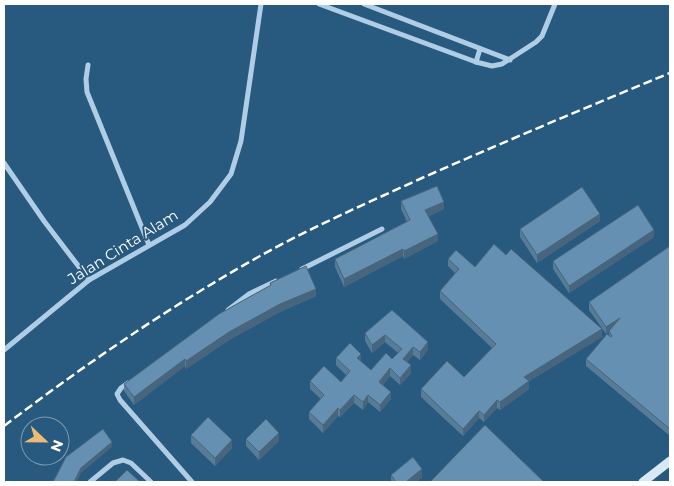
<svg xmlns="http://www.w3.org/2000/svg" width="674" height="486" viewBox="0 0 674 486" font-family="Montserrat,sans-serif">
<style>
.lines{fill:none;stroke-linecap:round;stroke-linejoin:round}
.street{stroke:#afcee5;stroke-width:5}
.secondary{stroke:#d8e8f5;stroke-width:9}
.rail{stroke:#fff;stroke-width:2.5;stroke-dasharray:9 4;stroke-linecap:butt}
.wall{fill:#577c98}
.shaded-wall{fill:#47657c}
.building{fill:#6590b1;stroke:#47657c}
.labels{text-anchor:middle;stroke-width:4;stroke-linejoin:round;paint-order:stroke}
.street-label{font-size:15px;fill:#fff;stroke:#28597f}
</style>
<rect width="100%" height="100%" fill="#28597f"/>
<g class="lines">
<!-- street -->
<g class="street">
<path d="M319 4 476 62 492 66 502 64 536 42 542 36 555 4"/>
<path d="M364 4 510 60"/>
<path d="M476 62 480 49"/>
<path d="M88 65 86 79 87 92 149 245"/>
<path d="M4 163 44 221 89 280"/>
<path d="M302 269 382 229"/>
<path d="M228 310 249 294 276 281"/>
<path d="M4 350 89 280 185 225 210 202 231 174 241 141 261 4"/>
<path d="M128 383 121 388 117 394 120 400 192 482"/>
<path d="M90 482 113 463 123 460 131 463 151 482"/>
</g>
<!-- secondary -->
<path class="secondary" d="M643 482 670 461"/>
<!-- rail -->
<path class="rail" d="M4 426C87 363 169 307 260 256 312 227 367 203 422 178 504 142 587 107 670 73"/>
</g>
<!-- wall -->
<g class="wall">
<path d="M401 201 444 209 429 216 438 241 404 259 403 256 344 287 335 267V259L407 222 401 209Z"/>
<path d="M600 221 537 263 520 237V229Z"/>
<path d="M654 237 569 293 553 269V261Z"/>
<path d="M670 246V436L586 366V359L609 335V332L606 334 589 310V302Z"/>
<path d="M506 255 602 337 529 381V389L500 410 497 408 484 422 479 418 463 436 421 397V389L464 377 492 348 440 299V291L455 273 448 266V259L475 267Z"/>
<path d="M270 283 316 296 280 312 229 340 186 369 185 366 134 405 124 391V384L270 286Z"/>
<path d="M392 310 428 350 420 360 413 355 407 362 411 373 400 385 390 376 383 385 391 399 380 412 368 402 363 410 354 403 340 417 338 416 323 433 309 419V412L321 399 310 389V381L341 382 346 375 336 365V358L361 362 371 370 392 359 398 353 385 342 372 353 365 341V333Z"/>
<path d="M191 435 232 448 215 466 191 443Z"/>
<path d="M246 439 279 441 259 460 246 446Z"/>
<path d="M391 475 422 477 416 482H391Z"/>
</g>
<!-- shaded-wall -->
<g class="shaded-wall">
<path d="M444 202V209L425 218V210Z"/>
<path d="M600 214V221L537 263V255Z"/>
<path d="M654 230V237L569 293V286Z"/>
<path d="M438 234V241L404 259V251Z"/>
<path d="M403 249V256L344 287V279Z"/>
<path d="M316 289V296L280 312 229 340 186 369V361L229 332 280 304Z"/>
<path d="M620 318V325L606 334V327Z"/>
<path d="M602 329V337L524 384V377Z"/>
<path d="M385 335V342L372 353V345Z"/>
<path d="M428 342V350L420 360V352Z"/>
<path d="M413 347V355L403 366V359Z"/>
<path d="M361 354V362L357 358Z"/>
<path d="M185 359V366L134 405V397Z"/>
<path d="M411 365V373L400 385V378Z"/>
<path d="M390 368V376L379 390V382Z"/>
<path d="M529 381V389L500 410V402Z"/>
<path d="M391 392V399L380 412V405Z"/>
<path d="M354 395V403L340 417V410Z"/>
<path d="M368 395V402L363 410V402Z"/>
<path d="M497 400V408L484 422V415Z"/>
<path d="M338 408V416L323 433V425Z"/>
<path d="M479 411V418L463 436V429Z"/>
<path d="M279 433V441L259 460V452Z"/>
<path d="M232 440V448L215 466V458Z"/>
<path d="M112 442V447L81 473 77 482H74L81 468Z"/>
<path d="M422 469V477L416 482H406Z"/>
</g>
<!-- building -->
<g class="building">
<path d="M437 186 444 202 425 210 438 234 404 251 403 249 344 279 335 259 410 220 401 201Z"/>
<path d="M582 187 600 214 537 255 520 229Z"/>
<path d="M638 205 654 230 569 286 553 261Z"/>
<path d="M494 244 506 255 511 249 602 329 524 377 529 381 500 402 497 400 484 415 479 411 463 429 421 389 447 361 464 377 496 344 440 291 459 269 448 259 456 250 475 267Z"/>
<path d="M670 246V429L586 359 607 334 611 337 612 336 609 331 620 318 606 327 589 302Z"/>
<path d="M306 266 316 289 280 304 229 332 186 361 185 359 134 397 124 384 219 314 271 285 270 283Z"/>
<path d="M392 310 428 342 420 352 413 347 403 359 411 365 400 378 390 368 379 382 391 392 380 405 368 395 363 402 354 395 340 410 338 408 323 425 309 412 324 395 310 381 324 366 341 382 350 371 336 358 350 343 361 354 357 358 371 370 386 353 392 359 402 349 385 335 372 345 365 333Z"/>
<path d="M208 417 232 440 215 458 191 435Z"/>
<path d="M266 419 279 433 259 452 246 439Z"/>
<path d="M485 425 544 482H430Z"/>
<path d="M103 429 112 442 81 468 74 482H53L66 457Z"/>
<path d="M413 457 422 469 406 482H396L391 475Z"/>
<path d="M127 470 140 482H115Z"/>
</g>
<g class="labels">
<!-- street labels -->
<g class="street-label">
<text transform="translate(123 247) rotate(-32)" y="5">Jalan Cinta Alam</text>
</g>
</g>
<!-- border -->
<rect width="674" height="486" fill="none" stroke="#ffffff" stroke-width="10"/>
<!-- north arrow -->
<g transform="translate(45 441) rotate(112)"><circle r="24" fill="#28597f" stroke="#7e9bb2"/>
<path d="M0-4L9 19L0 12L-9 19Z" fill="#edbb75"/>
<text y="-8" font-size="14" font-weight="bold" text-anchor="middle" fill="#ffffff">N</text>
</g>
</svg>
